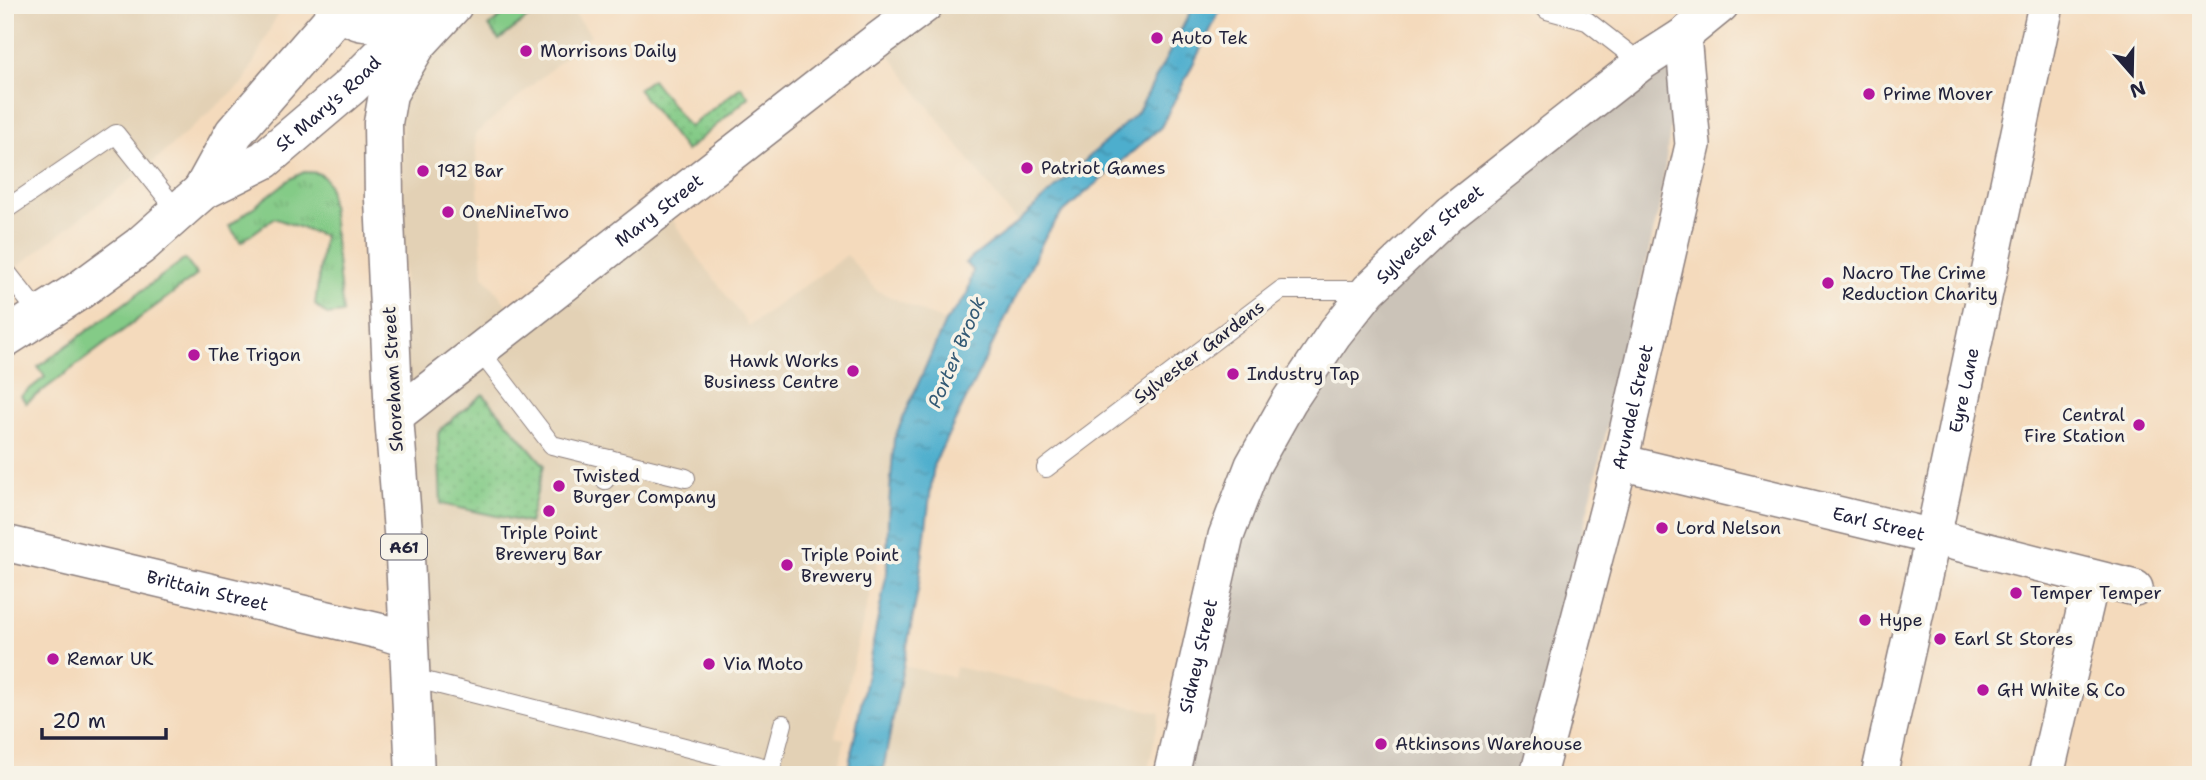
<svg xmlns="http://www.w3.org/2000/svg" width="2206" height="780" viewBox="0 0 2206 780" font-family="'Shantell Sans',sans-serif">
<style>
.built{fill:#e3d1b5}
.industrial{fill:#cbc3b8}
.grass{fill:url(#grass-tufts);stroke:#537661;stroke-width:2}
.garden{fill:url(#garden-dots);stroke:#537661;stroke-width:2}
.water{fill:url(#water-ripples);stroke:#386884;stroke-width:2}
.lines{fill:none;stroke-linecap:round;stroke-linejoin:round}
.lane-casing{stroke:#8b7e7c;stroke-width:20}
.street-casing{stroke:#8b7e7c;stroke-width:38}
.highway-casing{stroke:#8b7e7c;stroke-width:41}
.lane{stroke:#fff;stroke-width:18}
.street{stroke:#fff;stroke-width:35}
.highway{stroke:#fff;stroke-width:38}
.poi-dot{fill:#b5179e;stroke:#f7f3e8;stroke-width:2.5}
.labels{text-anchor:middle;stroke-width:7;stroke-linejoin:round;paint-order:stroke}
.shield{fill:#f7f3e8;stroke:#62616f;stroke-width:2}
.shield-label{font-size:16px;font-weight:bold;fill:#22223b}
.poi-label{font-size:18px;fill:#22223b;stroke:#f7f3e8;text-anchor:start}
.street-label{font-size:18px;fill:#22223b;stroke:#f7f3e8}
.water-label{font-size:19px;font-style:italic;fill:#345a75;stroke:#f7f3e8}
</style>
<defs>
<pattern id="grass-tufts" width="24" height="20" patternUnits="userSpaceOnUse" patternTransform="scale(1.75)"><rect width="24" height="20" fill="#84cb87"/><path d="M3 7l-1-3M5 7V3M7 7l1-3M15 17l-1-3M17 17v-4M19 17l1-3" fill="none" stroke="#72ae75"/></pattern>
<pattern id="garden-dots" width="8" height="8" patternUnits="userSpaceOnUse" patternTransform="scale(1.75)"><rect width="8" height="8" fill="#84cb87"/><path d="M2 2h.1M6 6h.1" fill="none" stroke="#72ae75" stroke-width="1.8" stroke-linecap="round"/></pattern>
<pattern id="water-ripples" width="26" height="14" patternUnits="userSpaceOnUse" patternTransform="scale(1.75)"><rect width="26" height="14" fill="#4eaecd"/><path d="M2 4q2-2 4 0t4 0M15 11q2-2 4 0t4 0" fill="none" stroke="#408da8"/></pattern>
</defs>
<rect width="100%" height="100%" fill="#f7f3e8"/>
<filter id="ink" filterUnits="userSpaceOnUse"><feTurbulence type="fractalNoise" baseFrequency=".0143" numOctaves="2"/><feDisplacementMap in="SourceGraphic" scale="14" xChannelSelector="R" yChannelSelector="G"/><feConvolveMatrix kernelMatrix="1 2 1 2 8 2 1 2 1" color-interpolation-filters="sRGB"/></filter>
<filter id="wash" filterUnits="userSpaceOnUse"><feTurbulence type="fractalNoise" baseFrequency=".00686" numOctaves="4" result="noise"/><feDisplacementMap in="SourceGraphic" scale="28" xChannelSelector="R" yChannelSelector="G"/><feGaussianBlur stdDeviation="1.57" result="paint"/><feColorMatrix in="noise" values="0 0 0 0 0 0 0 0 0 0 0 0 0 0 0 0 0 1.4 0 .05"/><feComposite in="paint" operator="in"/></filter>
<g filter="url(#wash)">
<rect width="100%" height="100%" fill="#f4dabc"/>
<!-- built -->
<g class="built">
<path d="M5 5H282L244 82 152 163 5 276Z"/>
<path d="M453 5H568L591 35 475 134 483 275 520 321 664 206 684 238 749 326 847 255 876 290 945 322 894 439 888 518 835 737 845 739 837 775H415L409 677 401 71Z"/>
<path d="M925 5H1194L1138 112 1017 223 878 40Z"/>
<path d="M903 666 953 677 956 667 1160 713 1147 775H882Z"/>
</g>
<!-- industrial -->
<path class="industrial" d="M1683 36 1660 204 1525 775H1171L1226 536 1334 334Z"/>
<!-- grass -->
<g class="grass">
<path d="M517 5H544L499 40 489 26Z"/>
<path d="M304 172C317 172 325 173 329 187L343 313 327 315 315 305 324 236 274 218 241 242 229 226 290 179Z"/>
<path d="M185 259 197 275 26 403 21 396 45 377 38 367Z"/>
</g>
<!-- garden -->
<g class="garden">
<path d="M652 79 689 127 741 87 749 97 686 151 638 89Z"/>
<path d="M483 394 544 465 529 523 441 504 438 434 442 428Z"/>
</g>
<!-- water -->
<path class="water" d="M1194 5H1223L1161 127 1061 214 1045 237 934 464 918 590 882 775H847L887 572 888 518 894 439 945 322 967 295 973 270 965 263 1017 223 1138 112Z"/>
</g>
<g filter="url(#ink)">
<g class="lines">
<!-- lane casing -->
<g class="lane-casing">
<g id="lane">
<path d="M1542 5 1547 10 1587 21 1641 63"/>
<path d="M5 210 116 134 178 212"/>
<path d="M5 270 40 315"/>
<path d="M480 351 552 445 686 478"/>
<path d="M1046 468 1281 290H1369"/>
<path d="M605 480 610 459"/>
<path d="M409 677 771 769 783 724"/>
</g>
</g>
<!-- street casing -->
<g class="street-casing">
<g id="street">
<path id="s1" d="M394 417 878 40 925 5"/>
<path id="s2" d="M1620 462 1933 537 2135 588"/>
<path id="s3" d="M5 543 383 632 408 640"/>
<path id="s4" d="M1171 775 1226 536 1253 465 1289 401 1334 334 1369 290 1449 214 1641 63 1683 36 1721 5"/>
<path id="s5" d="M1538 775 1620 462 1693 145 1683 36"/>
<path id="s6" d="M1879 775 1933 537 2046 5"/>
<path d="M2046 775 2092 578"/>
</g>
</g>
<!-- highway casing -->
<g class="highway-casing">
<g id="highway">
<path d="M341 9C365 35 396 17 424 5"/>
<path d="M202 191 234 133 345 5"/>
<path id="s7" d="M5 338 80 290 140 246 202 191 264 160 351 86 395 42 415 27"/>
<path d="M415 775 405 557 394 417 384 199 383 123 388 94 401 71 417 44 453 5"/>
</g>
</g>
<!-- lane -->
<use href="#lane" class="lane"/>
<!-- street -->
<use href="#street" class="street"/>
<!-- highway -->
<use href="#highway" class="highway"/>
</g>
</g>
<!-- markers -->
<g class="poi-dot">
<circle cx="1157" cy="38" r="7"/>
<circle cx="526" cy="51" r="7"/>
<circle cx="1869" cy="94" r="7"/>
<circle cx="1027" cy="168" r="7"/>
<circle cx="423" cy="171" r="7"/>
<circle cx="448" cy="212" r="7"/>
<circle cx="1828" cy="283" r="7"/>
<circle cx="194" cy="355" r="7"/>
<circle cx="853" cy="371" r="7"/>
<circle cx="1233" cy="374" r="7"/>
<circle cx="2139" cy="425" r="7"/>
<circle cx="559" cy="486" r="7"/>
<circle cx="549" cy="511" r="7"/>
<circle cx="1662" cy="528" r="7"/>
<circle cx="787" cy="565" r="7"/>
<circle cx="2016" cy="593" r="7"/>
<circle cx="1865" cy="620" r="7"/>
<circle cx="1940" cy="639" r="7"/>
<circle cx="53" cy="659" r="7"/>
<circle cx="709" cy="664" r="7"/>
<circle cx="1983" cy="690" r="7"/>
<circle cx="1381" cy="744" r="7"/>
</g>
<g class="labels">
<!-- shield labels -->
<rect class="shield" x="381" y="534.5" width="46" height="25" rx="5"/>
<g class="shield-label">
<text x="404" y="553">A61</text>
</g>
<!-- poi labels -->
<g class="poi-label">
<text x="1171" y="44">Auto Tek</text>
<text x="540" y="57">Morrisons Daily</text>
<text x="1883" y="100">Prime Mover</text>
<text x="1041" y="174">Patriot Games</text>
<text x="437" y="177">192 Bar</text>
<text x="462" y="218">OneNineTwo</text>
<text x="1842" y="279">Nacro The Crime<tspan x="1842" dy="21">Reduction Charity</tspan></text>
<text x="208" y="361">The Trigon</text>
<text x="839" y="367" text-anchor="end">Hawk Works<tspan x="839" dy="21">Business Centre</tspan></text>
<text x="1247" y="380">Industry Tap</text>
<text x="2125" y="421" text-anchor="end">Central<tspan x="2125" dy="21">Fire Station</tspan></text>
<text x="573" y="482">Twisted<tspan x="573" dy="21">Burger Company</tspan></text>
<text x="1676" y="534">Lord Nelson</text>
<text x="549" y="539" text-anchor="middle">Triple Point<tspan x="549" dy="21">Brewery Bar</tspan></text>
<text x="801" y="561">Triple Point<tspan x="801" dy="21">Brewery</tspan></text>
<text x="2030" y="599">Temper Temper</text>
<text x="1879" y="626">Hype</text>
<text x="1954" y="645">Earl St Stores</text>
<text x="67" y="665">Remar UK</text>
<text x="723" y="670">Via Moto</text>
<text x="1997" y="696">GH White &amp; Co</text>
<text x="1395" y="750">Atkinsons Warehouse</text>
</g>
<!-- street labels -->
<g class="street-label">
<text dy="6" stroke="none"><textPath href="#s7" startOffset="401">St Mary's Road</textPath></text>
<text dy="6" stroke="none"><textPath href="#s1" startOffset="336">Mary Street</textPath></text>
<text dy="6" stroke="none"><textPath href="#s4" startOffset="614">Sylvester Street</textPath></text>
<text transform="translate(1199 352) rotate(-37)" y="6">Sylvester Gardens</text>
<text transform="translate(393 379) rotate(-93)" y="6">Shoreham Street</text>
<text dy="6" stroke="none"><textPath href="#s6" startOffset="394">Eyre Lane</textPath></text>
<text dy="6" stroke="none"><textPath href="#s5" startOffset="380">Arundel Street</textPath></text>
<text dy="6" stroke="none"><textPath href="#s2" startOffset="266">Earl Street</textPath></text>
<text dy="6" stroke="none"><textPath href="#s3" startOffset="208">Brittain Street</textPath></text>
<text dy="6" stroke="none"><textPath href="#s4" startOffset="122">Sidney Street</textPath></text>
</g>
<!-- water labels -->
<g class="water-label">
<text transform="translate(956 352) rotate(-67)" y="7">Porter Brook</text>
</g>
</g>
<!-- margin -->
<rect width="2206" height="780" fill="none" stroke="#f7f3e8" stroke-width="28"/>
<!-- north arrow -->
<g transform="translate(2132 74) rotate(160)" stroke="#f7f3e8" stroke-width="5" paint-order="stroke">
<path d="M0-5L12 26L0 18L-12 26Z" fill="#22223b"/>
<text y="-10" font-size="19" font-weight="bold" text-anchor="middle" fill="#22223b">N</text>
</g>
<!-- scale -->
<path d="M42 728v10h124v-10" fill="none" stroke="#22223b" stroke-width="3.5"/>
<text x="52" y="728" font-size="21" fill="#22223b" stroke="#f7f3e8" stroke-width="5" paint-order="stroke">20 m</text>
</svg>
